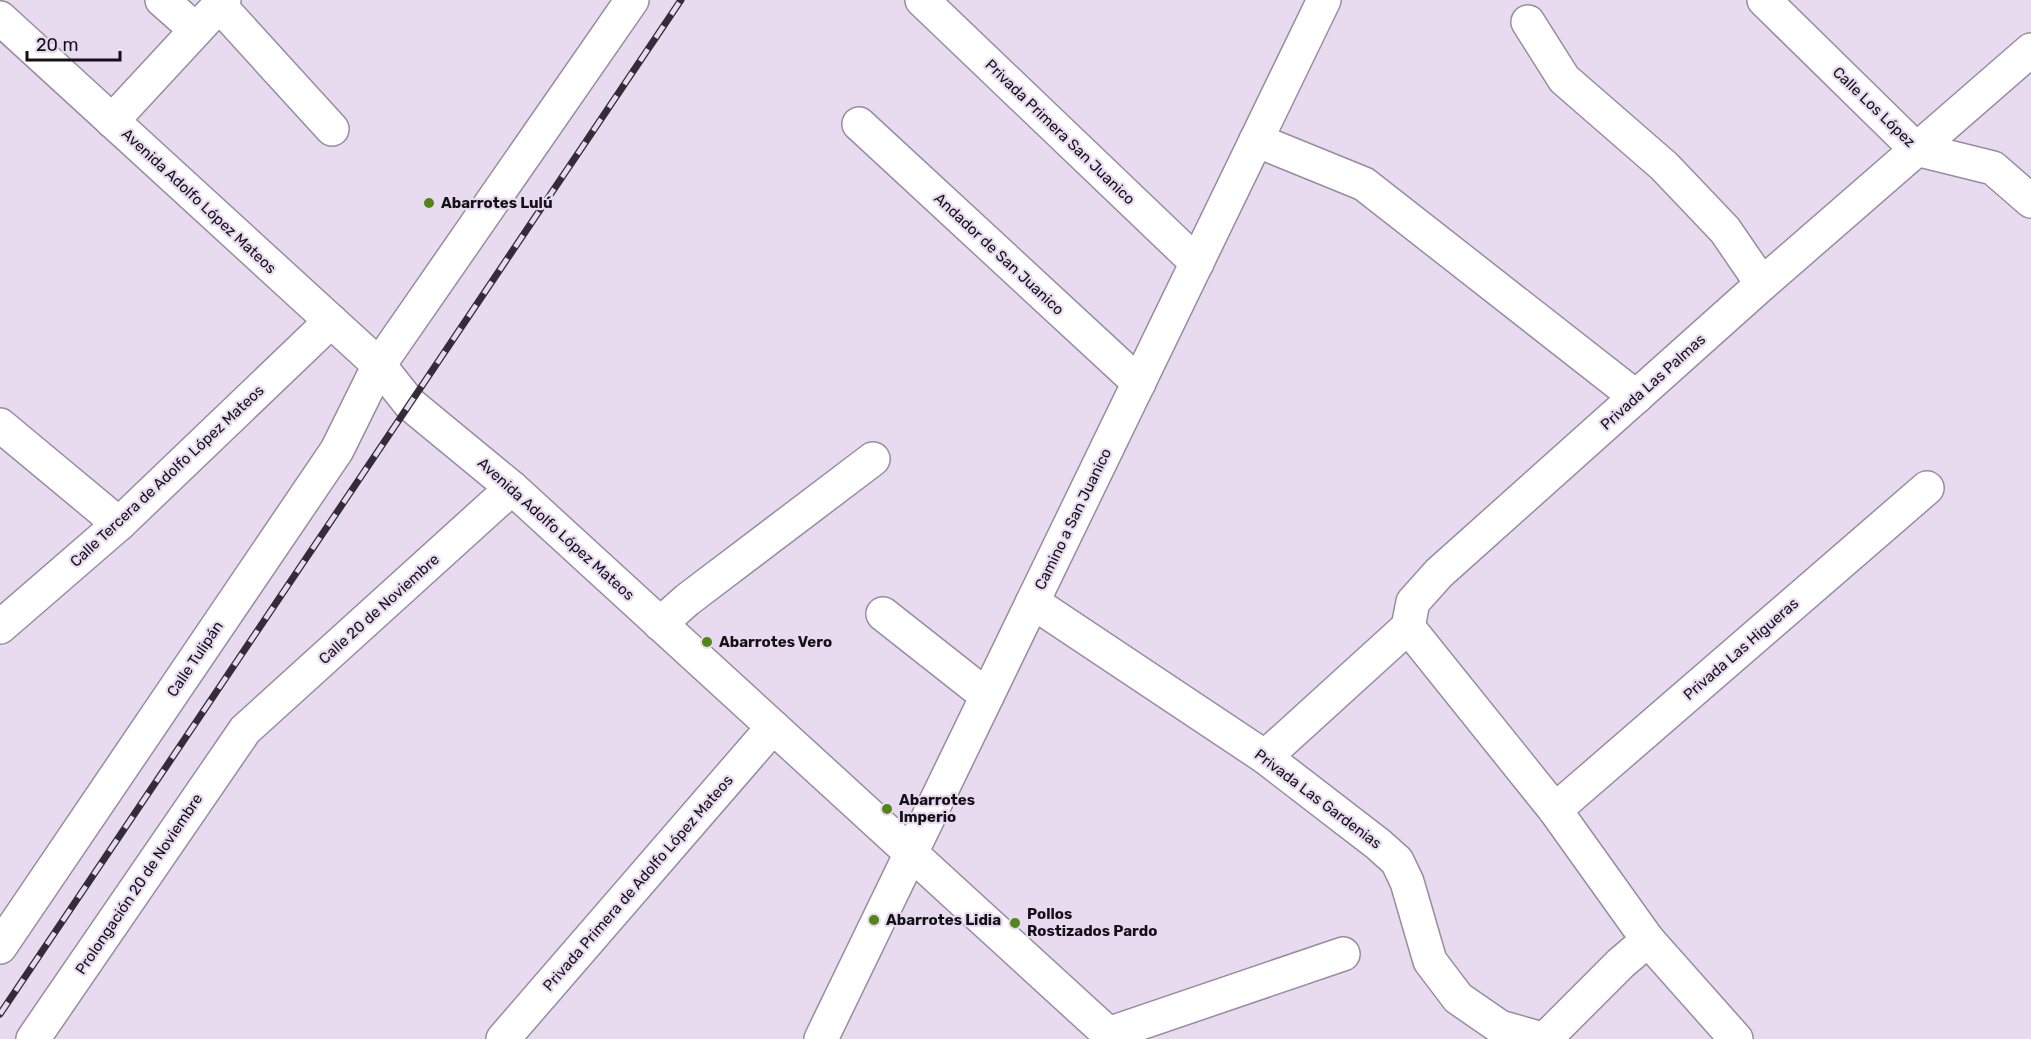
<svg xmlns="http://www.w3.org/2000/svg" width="2031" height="1039" viewBox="0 0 2031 1039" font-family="Rubik,sans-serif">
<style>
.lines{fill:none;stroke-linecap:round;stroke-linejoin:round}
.minor-casing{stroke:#988ca0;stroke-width:36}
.minor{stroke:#fff;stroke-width:33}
.rail-casing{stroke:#322d36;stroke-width:7}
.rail{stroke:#e8dbf0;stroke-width:4.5;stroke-dasharray:14;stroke-linecap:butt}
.poi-dot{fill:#53851a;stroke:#e8dbf0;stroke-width:2}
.labels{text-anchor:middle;stroke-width:4.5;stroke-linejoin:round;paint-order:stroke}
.street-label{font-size:15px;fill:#151118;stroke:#e8dbf0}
.poi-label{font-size:15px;font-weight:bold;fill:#151118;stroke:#e8dbf0;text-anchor:start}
</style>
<rect width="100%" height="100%" fill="#e8dbf0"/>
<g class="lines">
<!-- minor casing -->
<g class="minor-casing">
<g id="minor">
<path d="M162 0 196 30"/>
<path d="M922 0 1197 263"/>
<path d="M1764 0 1916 149 1993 168 2031 201"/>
<path d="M219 5 332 129"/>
<path d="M0 18 379 365 410 404 512 488 1114 1039"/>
<path d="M1528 22 1564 79 1664 166 1725 230 1762 284"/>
<path d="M112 121 224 0"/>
<path d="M859 124 1139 383"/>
<path d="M1256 140 1364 184 1636 397"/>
<path d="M0 425 119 524"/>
<path d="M1032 603 1040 607 1265 757 1378 844 1397 861 1407 882 1430 961 1458 998 1500 1027 1542 1039"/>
<path d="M883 614 987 696"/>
<path d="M660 624 687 600 873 459"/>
<path d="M0 627 119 524 331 321"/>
<path d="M1408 627 1413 602 1439 573 1762 284 2031 50"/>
<path d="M1408 627 1555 810 1648 940 1736 1039"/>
<path d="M1265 757 1408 627"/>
<path d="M1555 810 1927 488"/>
<path d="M0 947 337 450 379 365 632 0"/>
<path d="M1108 1034 1343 954"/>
<path d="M33 1039 245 730 512 488"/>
<path d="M503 1039 773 727"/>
<path d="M821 1039 1324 0"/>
<path d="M1545 1039 1621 963 1648 940"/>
</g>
</g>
<!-- minor -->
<use href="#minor" class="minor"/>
<!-- rail casing -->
<g class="rail-casing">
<path id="rail" d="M0 1014 681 0"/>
</g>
<!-- rail -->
<use href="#rail" class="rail"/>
</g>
<!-- markers -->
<g class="poi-dot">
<circle cx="429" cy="203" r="6"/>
<circle cx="707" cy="642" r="6"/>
<circle cx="887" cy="809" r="6"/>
<circle cx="874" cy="920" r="6"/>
<circle cx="1015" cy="923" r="6"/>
</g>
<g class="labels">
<!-- street labels -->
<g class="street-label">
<text transform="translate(1874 107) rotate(44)" y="5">Calle Los López</text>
<text transform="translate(1060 132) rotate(44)" y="5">Privada Primera San Juanico</text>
<text transform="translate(199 201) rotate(43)" y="5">Avenida Adolfo López Mateos</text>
<text transform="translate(999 254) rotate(43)" y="5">Andador de San Juanico</text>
<text transform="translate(1653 382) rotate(-42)" y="5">Privada Las Palmas</text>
<text transform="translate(167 476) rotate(-43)" y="5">Calle Tercera de Adolfo López Mateos</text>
<text transform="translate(1073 519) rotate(-64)" y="5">Camino a San Juanico</text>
<text transform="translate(556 529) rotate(42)" y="5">Avenida Adolfo López Mateos</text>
<text transform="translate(379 609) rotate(-42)" y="5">Calle 20 de Noviembre</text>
<text transform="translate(1741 649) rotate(-41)" y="5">Privada Las Higueras</text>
<text transform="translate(195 659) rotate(-56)" y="5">Calle Tulipán</text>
<text transform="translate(1318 799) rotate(37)" y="5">Privada Las Gardenias</text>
<text transform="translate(638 883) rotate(-49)" y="5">Privada Primera de Adolfo López Mateos</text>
<text transform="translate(139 884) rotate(-56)" y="5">Prolongación 20 de Noviembre</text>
</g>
<!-- poi labels -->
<g class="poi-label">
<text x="441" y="208">Abarrotes Lulú</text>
<text x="719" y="647">Abarrotes Vero</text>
<text x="899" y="805">Abarrotes<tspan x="899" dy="17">Imperio</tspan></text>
<text x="1027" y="919">Pollos<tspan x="1027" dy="17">Rostizados Pardo</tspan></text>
<text x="886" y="925">Abarrotes Lidia</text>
</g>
</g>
<!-- scale -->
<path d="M27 51v9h93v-9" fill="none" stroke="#151118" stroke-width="3"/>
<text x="36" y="51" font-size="18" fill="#151118" stroke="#e8dbf0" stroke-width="4.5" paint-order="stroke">20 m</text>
</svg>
